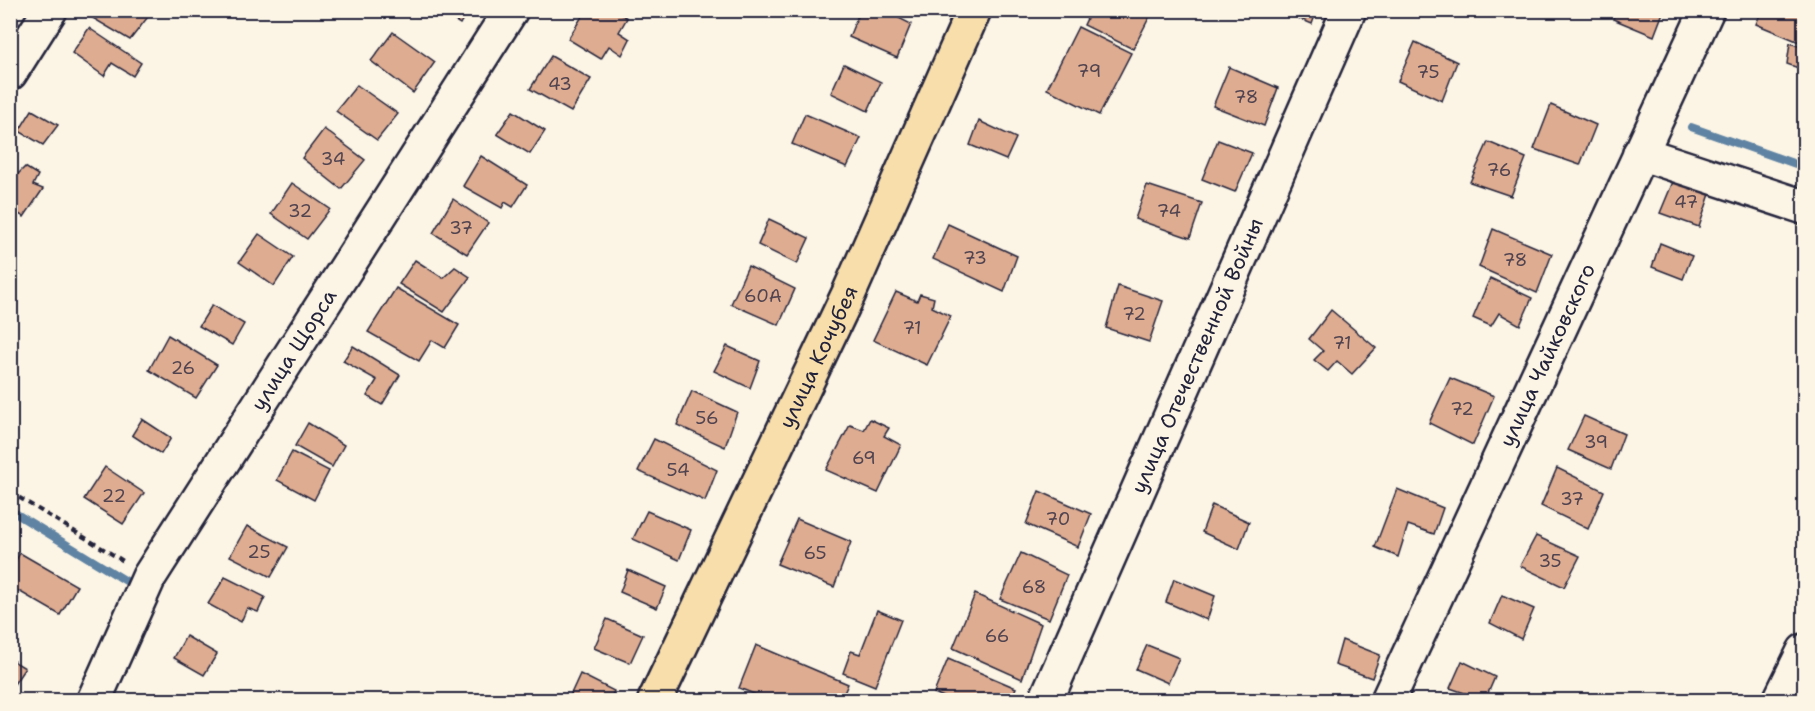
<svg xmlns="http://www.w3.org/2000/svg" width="1815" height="711" viewBox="0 0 1815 711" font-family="'Shantell Sans',sans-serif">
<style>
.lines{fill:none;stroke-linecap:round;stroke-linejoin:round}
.stream{stroke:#5f83a3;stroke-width:8}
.building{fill:#deac90;stroke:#22223b;stroke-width:1.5}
.minor-casing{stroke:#22223b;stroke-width:38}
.major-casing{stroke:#22223b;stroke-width:38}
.path{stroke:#22223b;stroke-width:4;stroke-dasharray:6 4.5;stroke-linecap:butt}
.minor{stroke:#fcf5e5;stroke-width:33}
.major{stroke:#f8deab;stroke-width:33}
.labels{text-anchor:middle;stroke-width:4.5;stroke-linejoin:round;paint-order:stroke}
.number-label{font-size:18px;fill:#514450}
.street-label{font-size:21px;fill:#22223b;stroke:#fcf5e5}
</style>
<rect width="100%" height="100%" fill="#fcf5e5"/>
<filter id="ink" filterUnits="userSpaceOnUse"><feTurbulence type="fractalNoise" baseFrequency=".0167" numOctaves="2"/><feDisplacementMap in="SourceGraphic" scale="12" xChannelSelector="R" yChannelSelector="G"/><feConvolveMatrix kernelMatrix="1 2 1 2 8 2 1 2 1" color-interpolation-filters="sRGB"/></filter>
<g filter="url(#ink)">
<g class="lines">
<!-- stream -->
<g class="stream">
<path d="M1691 127 1804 167"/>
<path d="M10 510 131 584 128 590"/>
</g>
</g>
<!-- building -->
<g class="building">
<path d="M95 10H147L151 13 130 40 91 17Z"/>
<path d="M438 10H468L460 24Z"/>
<path d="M586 10H614L627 18 619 32 630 39 622 55 609 46 601 59 568 39Z"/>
<path d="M860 10H883L911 24 897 58 849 37Z"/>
<path d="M1091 10H1153L1133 49 1084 25Z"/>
<path d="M1279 10H1317L1312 24Z"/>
<path d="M1616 10H1664L1654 36 1613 19Z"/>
<path d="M1762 10H1804V44L1756 24Z"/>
<path d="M1078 27 1131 53 1099 115 1047 89Z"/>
<path d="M89 28 141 63 133 76 112 63 104 76 72 53Z"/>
<path d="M393 32 435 62 413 93 371 61Z"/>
<path d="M1415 42 1457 62 1442 101 1398 81Z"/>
<path d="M1790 43 1804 48V70L1787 64Z"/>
<path d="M551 56 591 79 571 112 530 89Z"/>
<path d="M844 64 881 82 868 111 831 93Z"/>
<path d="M1229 67 1278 88 1264 126 1213 106Z"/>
<path d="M357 85 398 114 377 140 336 111Z"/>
<path d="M1551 105 1596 125 1580 165 1534 149Z"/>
<path d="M32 110 58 125 43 145 19 131Z"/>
<path d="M513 111 545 131 530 154 497 134Z"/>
<path d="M805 114 861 138 847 167 792 144Z"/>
<path d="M979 121 1016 138 1006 160 970 145Z"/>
<path d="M324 129 365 160 341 189 302 158Z"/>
<path d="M1218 140 1252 153 1235 192 1202 179Z"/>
<path d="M1488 142 1526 158 1511 196 1470 182Z"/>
<path d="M481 156 527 185 513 207 505 202 502 208 463 186Z"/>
<path d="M25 167 38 175 33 185 43 189 24 217 10 209V168L18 174Z"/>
<path d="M1675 177 1711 191 1699 227 1660 213Z"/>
<path d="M292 183 330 209 307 239 271 214Z"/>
<path d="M1147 185 1202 203 1190 238 1135 219Z"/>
<path d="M453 199 488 223 467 254 433 233Z"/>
<path d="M769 219 809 238 797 264 758 245Z"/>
<path d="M948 224 1017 256 1004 292 933 259Z"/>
<path d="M1493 229 1552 254 1537 293 1479 267Z"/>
<path d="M259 234 293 257 274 286 239 262Z"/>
<path d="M1660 243 1692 256 1683 279 1652 267Z"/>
<path d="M415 260 443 278 455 267 470 277 444 312 399 284Z"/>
<path d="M748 266 795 289 779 325 731 304Z"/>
<path d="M1490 278 1532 298 1520 325 1499 313 1491 326 1473 318Z"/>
<path d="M1118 286 1163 301 1149 342 1106 328Z"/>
<path d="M396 288 459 325 445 348 432 340 419 361 368 332Z"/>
<path d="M896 292 917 301 920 294 934 298 932 307 951 316 927 365 873 340Z"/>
<path d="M212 305 244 324 232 345 199 326Z"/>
<path d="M1331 310 1376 348 1352 374 1337 361 1328 371 1314 360 1323 351 1309 339Z"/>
<path d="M168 335 217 365 196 398 149 370Z"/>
<path d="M353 346 400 375 382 405 367 396 377 380 343 361Z"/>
<path d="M727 346 760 361 750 388 714 371Z"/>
<path d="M1450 378 1494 396 1473 445 1429 423Z"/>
<path d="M692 391 737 412 725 447 677 425Z"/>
<path d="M1584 416 1624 434 1611 469 1568 450Z"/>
<path d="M142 419 171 438 161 454 132 435Z"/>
<path d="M870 419 889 428 884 436 901 445 878 493 826 470 850 425 864 430Z"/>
<path d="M308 423 344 445 332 467 295 446Z"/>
<path d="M654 439 717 470 705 501 638 471Z"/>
<path d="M292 452 329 471 314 500 277 480Z"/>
<path d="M105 467 144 493 123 524 84 499Z"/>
<path d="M1557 468 1604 491 1588 529 1541 506Z"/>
<path d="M1397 489 1443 508 1434 534 1408 525 1398 557 1375 547Z"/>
<path d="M1039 491 1091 514 1078 547 1026 524Z"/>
<path d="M1212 505 1249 522 1239 549 1202 532Z"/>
<path d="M647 511 691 530 679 560 633 539Z"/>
<path d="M797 519 851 542 834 587 777 564Z"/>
<path d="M247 526 288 547 271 577 230 556Z"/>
<path d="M1536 536 1580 556 1564 587 1520 566Z"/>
<path d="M20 553 77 586 60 615 10 586V571Z"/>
<path d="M1021 553 1067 575 1049 619 1000 599Z"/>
<path d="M628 570 666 587 657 608 620 592Z"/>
<path d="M225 577 265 597 258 612 247 608 241 622 208 604Z"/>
<path d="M1174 579 1215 596 1207 620 1166 602Z"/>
<path d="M975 594 1041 624 1022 679 953 648Z"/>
<path d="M1502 595 1534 609 1521 639 1490 623Z"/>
<path d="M877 610 901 620 875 686 843 673 851 651 860 654Z"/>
<path d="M607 619 643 635 630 663 594 648Z"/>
<path d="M186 636 217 654 204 675 174 658Z"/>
<path d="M1342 640 1380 655 1372 678 1335 665Z"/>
<path d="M756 645 848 684 841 700H769L739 688Z"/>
<path d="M1147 645 1179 658 1168 683 1136 669Z"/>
<path d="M10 659 25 668 10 690Z"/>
<path d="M948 659 1016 688 1010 700H951L934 693Z"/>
<path d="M1462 661 1495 677 1485 700 1450 688Z"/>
<path d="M580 674 614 691 610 700H575L569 698Z"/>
</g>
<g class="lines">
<!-- minor casing -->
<g class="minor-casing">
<g id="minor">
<path d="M10 73 50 10"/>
<path d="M1640 153 1804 207"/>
<path id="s1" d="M94 700 149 577 511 10"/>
<path id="s2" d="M1046 700 1349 10"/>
<path id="s3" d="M1388 700 1707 10"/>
<path d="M1780 700 1804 651"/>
</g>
</g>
<!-- major casing -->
<g class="major-casing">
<g id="major">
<path id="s4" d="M655 700 849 293 974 10"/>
</g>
</g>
<!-- path -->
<path class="path" d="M10 492 125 562"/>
<!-- minor -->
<use href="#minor" class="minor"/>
<!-- major -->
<use href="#major" class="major"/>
</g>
</g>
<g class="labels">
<!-- number labels -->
<g class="number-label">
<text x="1089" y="77">79</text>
<text x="1428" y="78">75</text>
<text x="560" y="90">43</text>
<text x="1246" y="103">78</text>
<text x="333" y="165">34</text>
<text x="1499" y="176">76</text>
<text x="1686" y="208">47</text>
<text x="300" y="217">32</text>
<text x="1169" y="217">74</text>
<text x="461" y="234">37</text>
<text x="975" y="264">73</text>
<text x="1515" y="266">78</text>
<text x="763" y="302">60А</text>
<text x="1134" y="320">72</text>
<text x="912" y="334">71</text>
<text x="1342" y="349">71</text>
<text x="183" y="374">26</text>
<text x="1462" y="415">72</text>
<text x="707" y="424">56</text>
<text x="1596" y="448">39</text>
<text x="864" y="464">69</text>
<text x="678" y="476">54</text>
<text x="114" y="502">22</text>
<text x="1572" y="505">37</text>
<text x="1058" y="525">70</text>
<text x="259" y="558">25</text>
<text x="815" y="559">65</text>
<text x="1550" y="567">35</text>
<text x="1034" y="593">68</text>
<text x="997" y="642">66</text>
</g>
<!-- street labels -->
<g class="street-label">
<text dy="7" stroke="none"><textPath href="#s1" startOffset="404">улица Щорса</textPath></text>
<text dy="7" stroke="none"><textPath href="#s2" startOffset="376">улица Отечественной Войны</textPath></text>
<text dy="7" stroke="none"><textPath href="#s3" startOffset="380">улица Чайковского</textPath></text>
<text dy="7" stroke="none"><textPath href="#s4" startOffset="380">улица Кочубея</textPath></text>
</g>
</g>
<!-- margin -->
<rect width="1815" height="711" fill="none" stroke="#fcf5e5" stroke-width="36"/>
<rect x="18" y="18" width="1779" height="675" fill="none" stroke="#22223b" stroke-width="2" filter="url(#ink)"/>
</svg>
